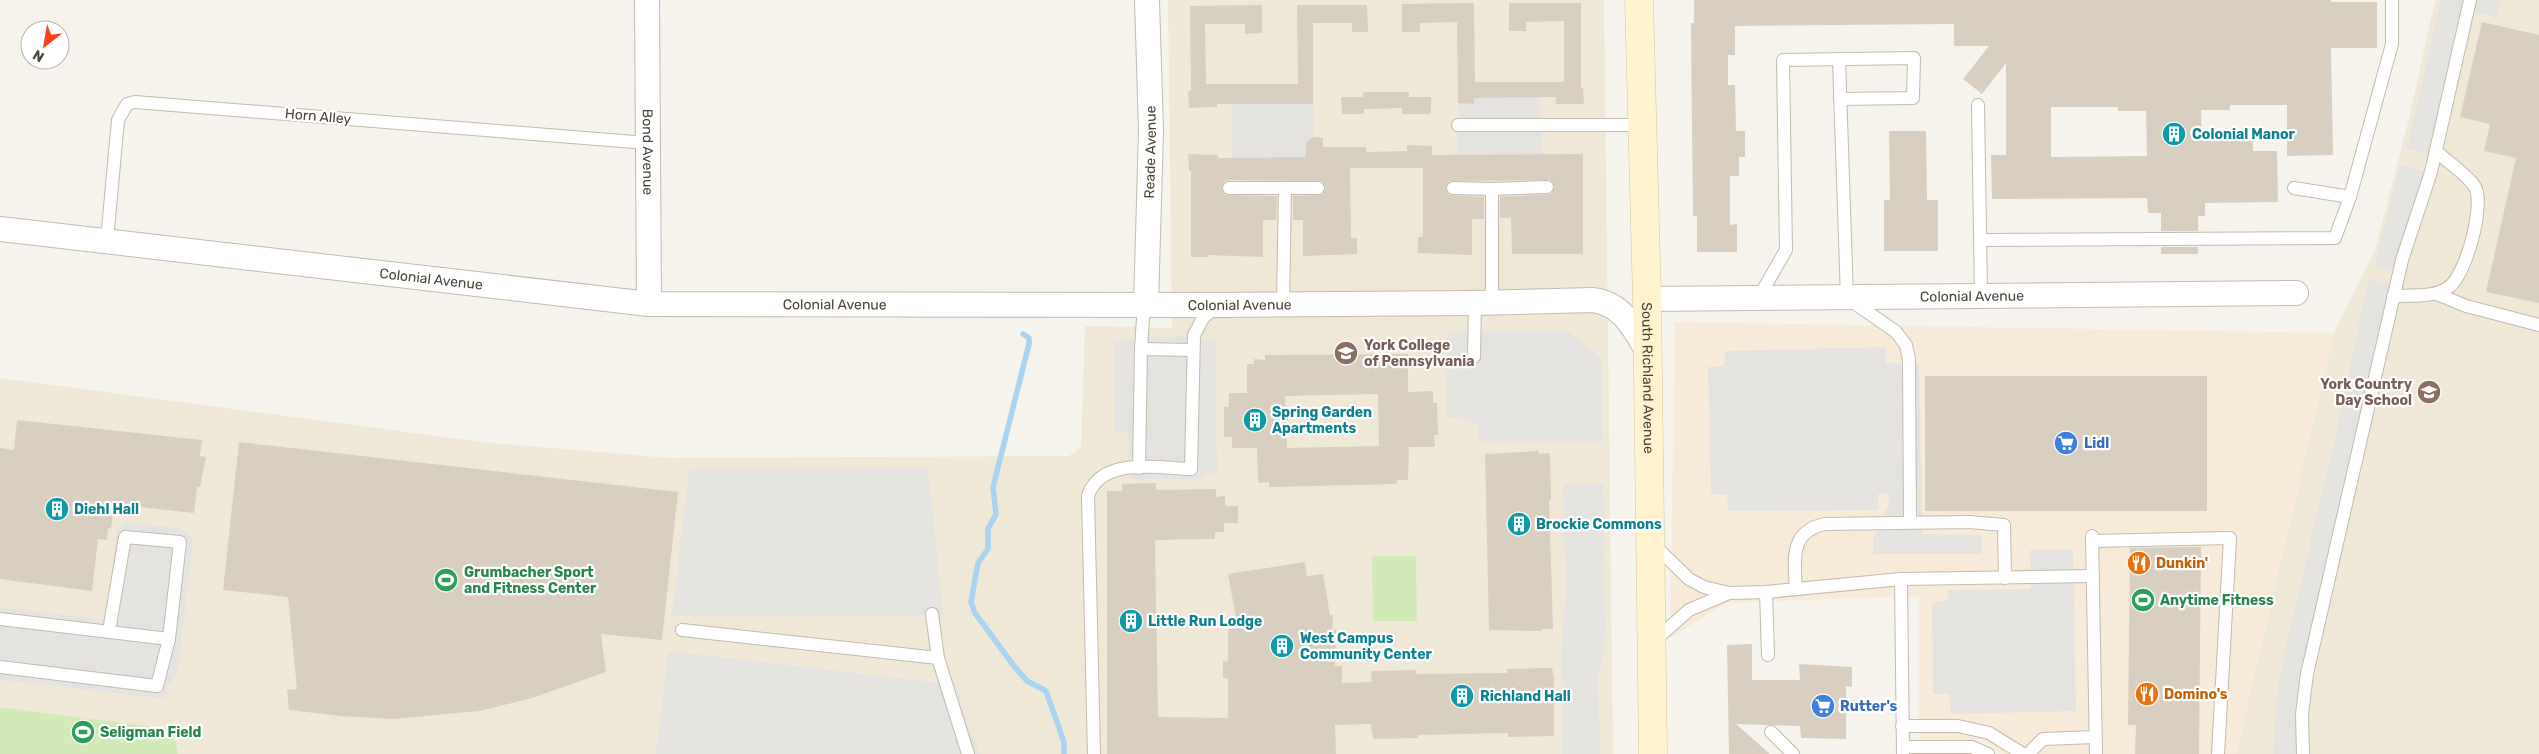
<svg xmlns="http://www.w3.org/2000/svg" width="2539" height="754" viewBox="0 0 2539 754" font-family="Rubik,sans-serif">
<style>
.commercial{fill:#f7ead8}
.education{fill:#efe8d6}
.green{fill:#d2eab5}
.parking{fill:#e5e3e0}
.lines{fill:none;stroke-linecap:round;stroke-linejoin:round}
.stream{stroke:#a9d4f2;stroke-width:5.5}
.building{fill:#d8cfc1;fill-rule:evenodd}
.lane-casing{stroke:#c2bbae;stroke-width:14}
.street-casing{stroke:#c2bbae;stroke-width:26}
.secondary-casing{stroke:#d6c79b;stroke-width:29}
.lane{stroke:#fff;stroke-width:12}
.street{stroke:#fff;stroke-width:24}
.secondary{stroke:#fff3cd;stroke-width:28}
.labels{text-anchor:middle;stroke-width:4.5;stroke-linejoin:round;paint-order:stroke}
.street-label{font-size:14px;fill:#4b4439;stroke:#fff}
.culture-label{font-size:14px;font-weight:bold;fill:#0d838f;stroke:#fff;text-anchor:start}
.education-label{font-size:14px;font-weight:bold;fill:#785e54;stroke:#fff;text-anchor:start}
.shop-label{font-size:14px;font-weight:bold;fill:#366cbe;stroke:#fff;text-anchor:start}
.food-label{font-size:14px;font-weight:bold;fill:#c56008;stroke:#fff;text-anchor:start}
.leisure-label{font-size:14px;font-weight:bold;fill:#27864d;stroke:#fff;text-anchor:start}
</style>
<rect width="100%" height="100%" fill="#f6f3ec"/>
<!-- commercial -->
<path class="commercial" d="M1675 322 2334 333 2236 754H2000L1982 740 1919 739V596L1726 603 1670 638Z"/>
<!-- education -->
<g class="education">
<path d="M1168 0H1604L1613 754H0V378L482 442 669 458 1069 456 1081 447 1085 326 1172 328Z"/>
<path d="M2435 0H2539V754H2236L2334 333 2375 250 2409 119Z"/>
</g>
<!-- green -->
<g class="green">
<path d="M1372 556H1416L1417 621H1373Z"/>
<path d="M0 707 159 728C171 735 177 739 178 754H0Z"/>
</g>
<!-- parking -->
<g class="parking">
<path d="M2441 0H2500L2496 17 2462 9 2428 153 2407 149Z"/>
<path d="M1539 97 1542 155H1457L1458 103H1474V98Z"/>
<path d="M1232 104H1313L1314 137 1307 141 1305 157 1232 158Z"/>
<path d="M2400 165 2431 172 2399 272 2375 266Z"/>
<path d="M2368 280 2396 287 2307 674 2303 754H2273L2277 693 2284 656 2344 398Z"/>
<path d="M1447 331H1568L1602 359 1603 441H1480L1477 425 1459 417 1447 418Z"/>
<path d="M1184 336 1193 340 1216 339 1217 473 1205 474 1199 479H1129L1128 432 1115 433 1114 342 1155 337Z"/>
<path d="M1885 347 1886 363 1919 364 1923 534 1982 535V554H1873V538L1889 505 1888 493 1878 494 1879 510 1728 511 1727 495 1711 494 1708 367 1724 366 1725 351Z"/>
<path d="M928 468 943 615 672 616 689 469Z"/>
<path d="M1603 483 1605 629 1604 652 1598 672 1600 754H1562L1561 657 1566 591 1563 485Z"/>
<path d="M127 523 180 528 187 532 193 542 178 671 168 686 167 699 0 680V607L106 620 117 529Z"/>
<path d="M2073 549 2076 711 1951 714 1949 694H1933L1932 602 1949 600 1946 590 2031 589 2030 550Z"/>
<path d="M668 651 931 682 954 678 967 721 980 754H656Z"/>
</g>
<g class="lines">
<!-- stream -->
<path class="stream" d="M1023 334 1029 338V344L993 487 996 514 988 529V549L978 563 971 602 975 613 1014 666 1027 681 1046 691 1064 742V754"/>
</g>
<!-- building -->
<g class="building">
<path d="M1694 0H2331V2H2377V48H2331L2333 155 2287 156V105H2230V110H2201L2202 141H2253V151H2277L2278 202 2205 203V216H2198V231H2161V213H2148L2147 198 1992 199 1991 155H2006V63L1982 94 1963 79 1989 46H1954V24L1735 26V55H1728V85H1735L1736 131H1745V157H1739V176H1730V225L1737 224V252H1697V216H1693L1692 131 1691 23H1694ZM2051 107H2118V111H2146L2147 156 2051 157Z"/>
<path d="M1474 3 1475 82H1564V21L1526 22V31H1509V3H1581V88H1583L1584 104H1556V97L1474 98V104L1458 103 1457 22 1420 23V32H1402V4Z"/>
<path d="M1262 5V33L1245 34V24H1205L1206 84H1298L1297 5H1367L1368 32H1352V23H1313V104H1217V107L1189 108 1188 91H1191L1190 6Z"/>
<path d="M2482 22 2539 35V303L2486 292 2516 158 2484 151 2490 124 2460 117Z"/>
<path d="M1363 92H1409V97H1431V114H1402V108L1364 109V114H1342L1341 97H1363Z"/>
<path d="M1889 131H1926L1927 200H1938V251H1884V200H1890Z"/>
<path d="M1314 137 1323 138V147H1366V152L1407 151V145L1432 146V155L1583 154V254H1512L1511 218H1500V197L1551 194 1555 187 1550 180 1449 181 1445 188 1449 195 1484 197V219H1472V255L1418 253V237H1423V168H1350L1351 238H1357V254L1303 256V220H1293V196L1322 195 1326 188 1322 181 1229 180 1225 181 1221 188 1225 195 1277 196 1276 220H1263V257L1208 255V257H1191V171H1189L1188 154 1218 155V158L1305 157 1307 141Z"/>
<rect x="2161" y="247" width="37" height="7"/>
<path d="M1408 354V392L1433 391V403H1437L1438 435H1434L1435 447H1409L1408 480H1397V484L1269 487V482L1258 483 1257 448H1232V437H1224V407H1229V393H1247V364H1254V359L1265 360V355ZM1378 394 1379 446 1287 448 1285 396Z"/>
<rect x="1925" y="376" width="282" height="135"/>
<path d="M17 420 202 440 200 456 206 457 200 487H197L194 513 114 504 111 529 108 528 107 540 98 539 92 591 0 579V448L14 450Z"/>
<path d="M239 442 678 492 662 640 601 634 606 672 532 698 479 711 392 719 342 716 289 710 287 690 297 689 288 597 223 590Z"/>
<path d="M1538 451V454L1550 453 1551 500H1549L1553 629H1542V631L1489 630 1485 454Z"/>
<path d="M1156 483V490L1216 489V497L1225 496V506H1238V523H1224V532H1215V539L1155 540 1158 717 1228 718V678H1223V661L1228 662V629H1238L1228 574 1305 562 1307 576 1323 574 1330 615H1333L1332 631 1336 630 1335 666H1342V683L1372 682 1371 671 1416 670V674L1507 673V669L1552 668 1554 679V736L1508 737V733L1418 735V738L1373 739 1371 724 1335 725 1336 754H1107V491H1122V484Z"/>
<path d="M2194 547H2201L2199 754H2135L2136 725H2128L2130 548Z"/>
<path d="M1752 644V680H1800L1799 664 1852 667V687L1846 686V739L1801 738 1800 726 1736 724 1770 754H1729L1727 645Z"/>
</g>
<g class="lines">
<!-- lane casing -->
<g class="lane-casing">
<g id="lane">
<path d="M1839 59 1847 298 1895 331 1906 345 1909 360 1910 522"/>
<path d="M1978 105 1981 296"/>
<path d="M1458 125H1643"/>
<path d="M1229 188H1318"/>
<path d="M1453 188 1492 189"/>
<path d="M2294 188 2350 197"/>
<path d="M107 240 118 120 127 104 135 102 647 143"/>
<path d="M1980 240 2335 238 2350 197 2392 44V0"/>
<path d="M2437 294 2466 306 2539 325"/>
<path d="M2393 296C2411 295 2434 298 2449 287 2466 275 2485 205 2475 187 2468 175 2446 161 2436 151"/>
<path d="M1759 297 1786 250 1783 60 1914 58 1913 98 1840 99"/>
<path d="M1492 303V189L1547 187"/>
<path d="M1283 304 1285 188"/>
<path d="M1141 349 1143 318 1146 304"/>
<path d="M1474 357 1475 303"/>
<path d="M1139 468 1141 349 1193 350"/>
<path d="M2092 536 2096 754"/>
<path d="M2092 541 2230 538 2218 754"/>
<path d="M1653 544 1689 579 1704 587 1729 593 1766 592 1901 579 2093 576"/>
<path d="M1901 579 1903 754"/>
<path d="M1796 588C1794 559 1790 531 1825 524L1969 522 2004 525 2005 578"/>
<path d="M1766 592 1768 655"/>
<path d="M932 614 938 658 968 754"/>
<path d="M0 619 169 639 157 686 0 667"/>
<path d="M682 630 938 658"/>
<path d="M109 631 125 537 180 542 169 639"/>
<path d="M1654 641 1689 610 1729 593"/>
<path d="M1902 726H1958L1989 733 2023 754"/>
<path d="M1771 732 1793 754"/>
<path d="M1903 747H1972L1988 754"/>
<path d="M1094 754 1088 496C1101 456 1160 468 1191 469L1194 335 1203 318 1216 306"/>
<path d="M2028 754 2043 739 2096 737"/>
<path d="M2303 754 2302 714 2307 674 2402 260 2431 172 2470 0"/>
</g>
</g>
<!-- street casing -->
<g class="street-casing">
<g id="street">
<path id="s1" d="M647 0 649 304"/>
<path id="s2" d="M0 229 649 304 1218 305 1475 303 1592 300C1622 303 1634 328 1648 352"/>
<path id="s3" d="M1647 299 2296 293"/>
<path id="s4" d="M1146 304 1151 131 1147 0"/>
</g>
</g>
<!-- secondary casing -->
<g class="secondary-casing">
<g id="secondary">
<path id="s5" d="M1639 0 1647 299 1653 754"/>
</g>
</g>
<!-- lane -->
<use href="#lane" class="lane"/>
<!-- street -->
<use href="#street" class="street"/>
<!-- secondary -->
<use href="#secondary" class="secondary"/>
</g>
<!-- icons -->
<defs>
<g id="building-disc" transform="scale(1.25)"><circle r="9.5" fill="#0f9aa8" stroke="#fff"/><path d="M-4-6H4V6H1V3H-1V6H-4ZM-2.5-4.3h1.7v1.8h-1.7ZM.8-4.3h1.7v1.8H.8ZM-2.5-1h1.7V.8h-1.7ZM.8-1h1.7V.8H.8Z" fill="#fff"/></g>
<g id="university-disc" transform="scale(1.25)"><circle r="9.5" fill="#8d6e63" stroke="#fff"/><path d="M0-5L7-2L0 1L-7-2ZM-4 1L0 2.5L4 1V4Q0 6-4 4Z" fill="#fff"/></g>
<g id="school-disc" transform="scale(1.25)"><circle r="9.5" fill="#8d6e63" stroke="#fff"/><path d="M0-5L7-2L0 1L-7-2ZM-4 1L0 2.5L4 1V4Q0 6-4 4Z" fill="#fff"/></g>
<g id="supermarket-disc" transform="scale(1.25)"><circle r="9.5" fill="#3f7fe0" stroke="#fff"/><path d="M-6-5.5h2.5l.6 2H6L4.5 2H-2.5L-4.4-4H-6ZM-1.5 3.2a1.3 1.3 0 1 0 .1 0ZM3 3.2a1.3 1.3 0 1 0 .1 0Z" fill="#fff"/></g>
<g id="restaurant-disc" transform="scale(1.25)"><circle r="9.5" fill="#e8710a" stroke="#fff"/><path d="M-5-6h1v4h1v-4h1v4h1v-4h1v5L-1.5 .5V6h-2V.5L-5-1ZM5-6V6H3V1.5H1.5Q1.5-4 5-6Z" fill="#fff"/></g>
<g id="stadium-disc" transform="scale(1.25)"><circle r="9.5" fill="#2e9e5b" stroke="#fff"/><path d="M0-5a6.5 5 0 1 0 0 10a6.5 5 0 1 0 0-10ZM-3.5-1.8h7v3.6h-7Z" fill="#fff"/></g>
</defs>
<g fill-rule="evenodd">
<use href="#building-disc" x="2174" y="134"/>
<use href="#university-disc" x="1346" y="353"/>
<use href="#school-disc" x="2429" y="392"/>
<use href="#building-disc" x="1255" y="420"/>
<use href="#supermarket-disc" x="2066" y="443"/>
<use href="#building-disc" x="57" y="509"/>
<use href="#building-disc" x="1519" y="524"/>
<use href="#restaurant-disc" x="2139" y="563"/>
<use href="#stadium-disc" x="446" y="580"/>
<use href="#stadium-disc" x="2143" y="600"/>
<use href="#building-disc" x="1131" y="621"/>
<use href="#building-disc" x="1282" y="646"/>
<use href="#restaurant-disc" x="2147" y="694"/>
<use href="#building-disc" x="1462" y="696"/>
<use href="#supermarket-disc" x="1823" y="706"/>
<use href="#stadium-disc" x="83" y="732"/>
</g>
<g class="labels">
<!-- street labels -->
<g class="street-label">
<text transform="translate(318 116) rotate(5)" y="5">Horn Alley</text>
<text dy="5" stroke="none"><textPath href="#s1" startOffset="152">Bond Avenue</textPath></text>
<text dy="5" stroke="none"><textPath href="#s4" startOffset="152">Reade Avenue</textPath></text>
<text dy="5" stroke="none"><textPath href="#s2" startOffset="434">Colonial Avenue</textPath></text>
<text dy="5" stroke="none"><textPath href="#s3" startOffset="325">Colonial Avenue</textPath></text>
<text dy="5" stroke="none"><textPath href="#s2" startOffset="839">Colonial Avenue</textPath></text>
<text dy="5" stroke="none"><textPath href="#s2" startOffset="1244">Colonial Avenue</textPath></text>
<text dy="5" stroke="none"><textPath href="#s5" startOffset="378">South Richland Avenue</textPath></text>
</g>
<!-- culture labels -->
<g class="culture-label">
<text x="2192" y="139">Colonial Manor</text>
<text x="1272" y="417">Spring Garden<tspan x="1272" dy="16">Apartments</tspan></text>
<text x="74" y="514">Diehl Hall</text>
<text x="1536" y="529">Brockie Commons</text>
<text x="1148" y="626">Little Run Lodge</text>
<text x="1300" y="643">West Campus<tspan x="1300" dy="16">Community Center</tspan></text>
<text x="1480" y="701">Richland Hall</text>
</g>
<!-- education labels -->
<g class="education-label">
<text x="1364" y="350">York College<tspan x="1364" dy="16">of Pennsylvania</tspan></text>
<text x="2412" y="389" text-anchor="end">York Country<tspan x="2412" dy="16">Day School</tspan></text>
</g>
<!-- shop labels -->
<g class="shop-label">
<text x="2084" y="448">Lidl</text>
<text x="1840" y="711">Rutter's</text>
</g>
<!-- food labels -->
<g class="food-label">
<text x="2156" y="568">Dunkin'</text>
<text x="2164" y="699">Domino's</text>
</g>
<!-- leisure labels -->
<g class="leisure-label">
<text x="464" y="577">Grumbacher Sport<tspan x="464" dy="16">and Fitness Center</tspan></text>
<text x="2160" y="605">Anytime Fitness</text>
<text x="100" y="737">Seligman Field</text>
</g>
</g>
<!-- north arrow -->
<g transform="translate(45 45) rotate(211)"><circle r="24" fill="#ffffff" stroke="#b7b4b0"/>
<path d="M0-4L9 19L0 12L-9 19Z" fill="#fc3f1d"/>
<text y="-8" font-size="14" font-weight="bold" text-anchor="middle" fill="#4b4439">N</text>
</g>
</svg>
